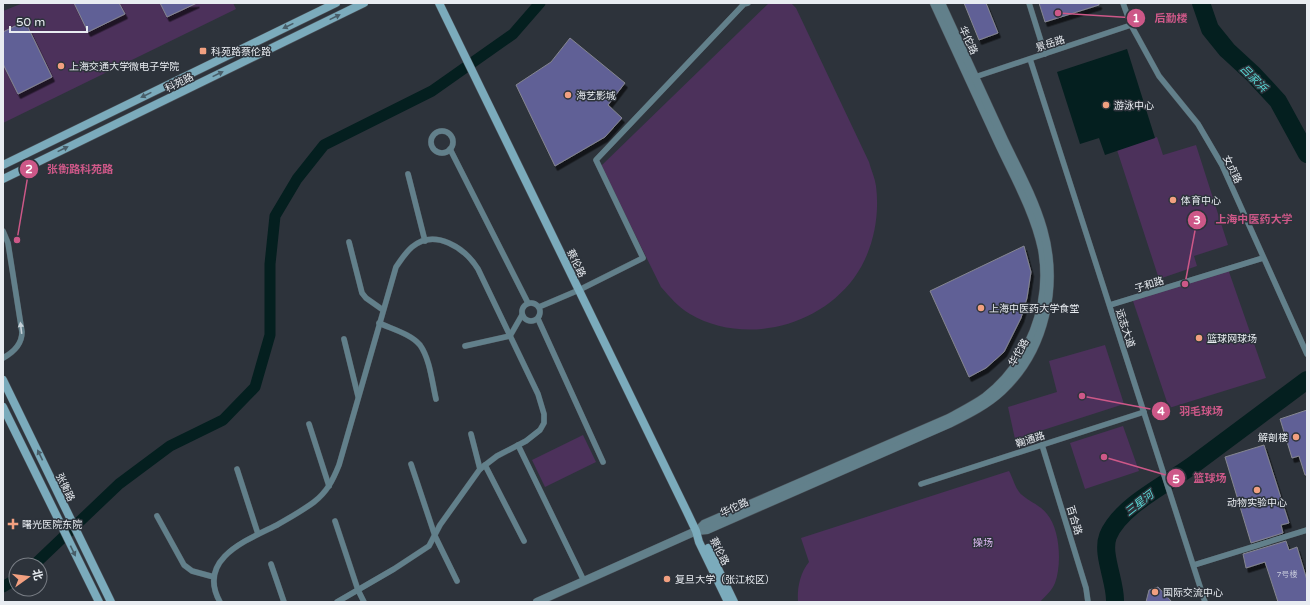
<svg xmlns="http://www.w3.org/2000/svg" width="1310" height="605" viewBox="0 0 1310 605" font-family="'Varela Round','Noto Sans SC',sans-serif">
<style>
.green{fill:#4c315b}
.water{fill:#041f1f}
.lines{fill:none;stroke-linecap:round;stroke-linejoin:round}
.canal{stroke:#041f1f;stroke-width:11}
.river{stroke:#041f1f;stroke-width:18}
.building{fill:#616196;stroke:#858690;filter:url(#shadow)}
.lane-casing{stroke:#4b5158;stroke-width:6}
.street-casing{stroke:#4b5158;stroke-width:9}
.secondary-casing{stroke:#4b5158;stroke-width:9}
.lane{stroke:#62808b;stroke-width:5.5}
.street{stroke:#62808b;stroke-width:8}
.secondary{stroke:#7babbc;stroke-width:8}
.oneway{fill:#485d68}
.oneway2{fill:#c6d1d8}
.poi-dot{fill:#f2a080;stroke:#2d333b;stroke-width:1.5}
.labels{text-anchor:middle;stroke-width:3;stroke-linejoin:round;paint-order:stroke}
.number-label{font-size:8px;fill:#c6c9da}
.street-label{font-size:10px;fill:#e8ecf1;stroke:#2d333b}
.poi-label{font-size:10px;fill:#e8ecf1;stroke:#2d333b;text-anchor:start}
.park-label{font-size:10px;fill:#e4befa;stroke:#2d333b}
.water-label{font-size:11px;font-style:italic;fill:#59dbd8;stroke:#2d333b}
.leader{fill:none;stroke:#cd5888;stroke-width:1.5}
.callout-dot{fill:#cd5888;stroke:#2d333b;stroke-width:1.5}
.mark-label{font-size:12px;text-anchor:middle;font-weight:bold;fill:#fff}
.callout-label{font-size:11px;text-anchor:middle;font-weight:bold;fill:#cd5888;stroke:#2d333b;stroke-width:3;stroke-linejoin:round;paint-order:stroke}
</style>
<defs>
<filter id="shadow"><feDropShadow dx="2.5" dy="4.5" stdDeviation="0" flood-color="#0009"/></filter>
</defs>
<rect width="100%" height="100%" fill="#2d333b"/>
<!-- green -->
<g class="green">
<path d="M23 3H233L236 9 3 123V11Z"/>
<path d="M769 3H791L796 8 869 162C871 170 875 178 876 186 880 217 873 252 854 278 817 328 743 345 690 314 678 307 670 297 661 287L601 166Z"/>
<path d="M1157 137 1163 155 1196 145 1228 245 1194 256 1197 266 1159 279 1117 150Z"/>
<path d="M1228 269 1266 378 1169 408 1132 298Z"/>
<path d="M1105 345 1124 404 1015 439 1008 407 1057 392 1049 361Z"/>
<path d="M1123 426 1139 471 1085 489 1070 443Z"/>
<path d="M583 435 596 462 545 487 532 460Z"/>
<path d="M1009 471C1013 478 1016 491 1022 495 1030 502 1040 505 1047 514 1060 529 1062 564 1055 583 1052 591 1045 596 1040 602H798C797 588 800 573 809 562L801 538Z"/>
</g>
<!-- water -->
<path class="water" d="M1127 49 1155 138 1105 155 1099 138 1080 144 1057 72Z"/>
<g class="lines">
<!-- canal -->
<g class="canal">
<path d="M34 565 119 484 170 446 223 420 255 387 270 335V264L275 216 297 179 324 145 432 91 513 34 540 3"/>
<path d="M3 587 16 579"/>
</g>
<!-- river -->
<g class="river">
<path d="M1201 3 1210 29 1227 50 1253 74 1278 101 1307 154"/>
<path d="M1115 602C1116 582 1101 554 1108 536 1120 506 1167 484 1193 465 1231 437 1269 408 1307 380"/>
</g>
</g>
<!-- building -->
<g class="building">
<path d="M74 3H119L125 14 88 32Z"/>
<path d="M160 3H197L167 17Z"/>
<path d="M964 3H986L998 33 979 40Z"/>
<path d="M1039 3H1099V5L1045 22Z"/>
<path d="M25 21 52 77 18 94 3 64V32Z"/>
<path d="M570 38 625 83 608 105 622 118 605 137 555 166 516 85 551 62Z"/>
<path d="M1024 246 1031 272 1027 298 1021 318 1004 352 986 368 969 377 930 291Z"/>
<path d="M1307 410V475H1305L1299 456 1292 458 1280 419Z"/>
<path d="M1264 445 1289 523 1281 525 1283 533 1251 543 1225 457Z"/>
<path d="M1286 541 1289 550 1297 547 1307 580V602H1278L1265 562 1246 568 1243 554Z"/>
<path d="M1158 587 1172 602H1146L1149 590Z"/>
</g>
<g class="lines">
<!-- lane casing -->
<g class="lane-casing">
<g id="lane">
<path d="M1029 3 1045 54"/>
<path d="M1123 3 1131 25 1159 76 1198 124 1222 165 1307 354"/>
<path d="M1030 59 1205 602"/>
<path d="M975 77 1131 25"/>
<circle cx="442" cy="142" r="11"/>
<path d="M450 149 528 303"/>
<path d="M408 174 425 241"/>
<path d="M3 231 8 243 22 332C22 344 14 352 3 358"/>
<path d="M349 242 362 293 366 298 383 310"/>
<circle cx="531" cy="312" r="9"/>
<path d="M1110 305 1263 258"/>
<path d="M539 307 579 290 643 258 596 160 744 4 748 3"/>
<path d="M538 319 603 462"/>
<path d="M379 323C392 329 411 334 420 345 430 359 432 382 436 399"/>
<path d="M344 339 358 396"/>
<path d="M465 346 510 336 522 315"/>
<path d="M309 424 329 486"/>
<path d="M471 434 480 469"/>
<path d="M518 445 584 581"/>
<path d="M1042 445 1086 588 1088 602"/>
<path d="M411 464 435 536 457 581"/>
<path d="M485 465 524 541"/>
<path d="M237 469 258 534"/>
<path d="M921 484 1144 412"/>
<path d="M157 516 184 565 192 571 214 577"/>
<path d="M335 521 358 590 364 602"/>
<path d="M271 564 284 602"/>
<path d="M1194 565 1307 530"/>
<path d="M220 602C196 559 247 540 277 525 289 518 302 511 314 502 327 492 333 480 339 465L396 267C401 260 405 253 412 247 435 228 465 248 478 269L538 394 544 414V423L540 430 526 441 497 456 480 469 440 525 429 546 394 569 337 602"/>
</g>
</g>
<!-- street casing -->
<g class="street-casing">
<g id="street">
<path d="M697 531 704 524 727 514 949 418C961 411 974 405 985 397 1029 363 1052 304 1042 249 1034 211 1013 175 997 140 976 95 955 49 934 3"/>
<path d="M537 602 696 531 707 530 951 423C969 414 987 405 1002 391 1046 350 1059 285 1043 229 1034 198 1018 169 1004 140 983 95 962 49 941 3"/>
</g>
</g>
<!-- secondary casing -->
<g class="secondary-casing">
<g id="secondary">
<path d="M439 3 687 512 696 531 699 542 728 602"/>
<path d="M3 165 336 3"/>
<path d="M3 179 364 3"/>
<path d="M3 380 111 602"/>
<path d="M3 407 99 602"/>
<path d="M708 548 734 602"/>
</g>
</g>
<!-- lane -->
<use href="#lane" class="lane"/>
<!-- street -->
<use href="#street" class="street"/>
<!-- secondary -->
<use href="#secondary" class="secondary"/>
</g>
<!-- one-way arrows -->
<defs><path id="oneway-solid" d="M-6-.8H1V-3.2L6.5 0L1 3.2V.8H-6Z"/></defs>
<g class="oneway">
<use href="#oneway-solid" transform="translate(335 17) rotate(-26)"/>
<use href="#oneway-solid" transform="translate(288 26) rotate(154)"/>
<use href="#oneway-solid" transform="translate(218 74) rotate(-26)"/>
<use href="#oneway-solid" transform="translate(146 95) rotate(154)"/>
<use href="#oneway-solid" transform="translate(63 149) rotate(-26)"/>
<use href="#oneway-solid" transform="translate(40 455) rotate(-116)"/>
<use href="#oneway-solid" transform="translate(73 551) rotate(64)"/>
</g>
<use class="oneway2" href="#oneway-solid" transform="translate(21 328) rotate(-97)"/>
<!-- markers -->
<g class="poi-dot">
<rect x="199" y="47" width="8" height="8" rx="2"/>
<circle cx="61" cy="66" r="4"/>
<circle cx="568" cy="95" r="4"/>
<circle cx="1106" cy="105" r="4"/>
<circle cx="1173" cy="200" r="4"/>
<circle cx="981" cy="308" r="4"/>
<circle cx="1199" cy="338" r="4"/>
<circle cx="1296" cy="437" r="4"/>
<circle cx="1257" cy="490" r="4"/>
<path d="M11 518h4v4h4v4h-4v4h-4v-4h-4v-4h4z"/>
<circle cx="667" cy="579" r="4"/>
<circle cx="1155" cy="592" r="4"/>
</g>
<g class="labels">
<!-- number labels -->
<g class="number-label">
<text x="1287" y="577">7号楼</text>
</g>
<!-- street labels -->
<g class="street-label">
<text transform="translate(969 40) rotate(65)" y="4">华佗路</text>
<text transform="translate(1050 43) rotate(-18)" y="4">景岳路</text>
<text transform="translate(179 82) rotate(-26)" y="4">科苑路</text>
<text transform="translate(1233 169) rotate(64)" y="4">女贞路</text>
<text transform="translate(577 263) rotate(64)" y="4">蔡伦路</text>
<text transform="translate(1149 284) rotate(-17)" y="4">子和路</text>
<text transform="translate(1126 328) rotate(72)" y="4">远志大道</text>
<text transform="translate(1018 352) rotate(-60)" y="4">华佗路</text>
<text transform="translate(1030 439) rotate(-18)" y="4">鞠通路</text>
<text transform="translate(66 487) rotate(64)" y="4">张衡路</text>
<text transform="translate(734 507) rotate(-24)" y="4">华佗路</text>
<text transform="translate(1075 520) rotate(73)" y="4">百合路</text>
<text transform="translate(720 551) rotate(63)" y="4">蔡伦路</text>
</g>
<!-- poi labels -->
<g class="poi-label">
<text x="211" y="55">科苑路蔡伦路</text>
<text x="69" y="70">上海交通大学微电子学院</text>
<text x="576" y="99">海艺影城</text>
<text x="1114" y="109">游泳中心</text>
<text x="1181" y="204">体育中心</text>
<text x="989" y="312">上海中医药大学食堂</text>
<text x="1207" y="342">篮球网球场</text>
<text x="1288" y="441" text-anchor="end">解剖楼</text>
<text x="1257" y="506" text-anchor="middle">动物实验中心</text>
<text x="22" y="528">曙光医院东院</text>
<text x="675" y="583">复旦大学（张江校区）</text>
<text x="1163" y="596">国际交流中心</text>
</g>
<!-- park labels -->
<g class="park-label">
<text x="983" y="546">操场</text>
</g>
<!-- water labels -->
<g class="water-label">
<text transform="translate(1254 78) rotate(45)" y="4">吕家浜</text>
<text transform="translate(1139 503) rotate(-38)" y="4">三星河</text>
</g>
</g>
<!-- callouts -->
<path class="leader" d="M1058 13L1136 18M17 240L29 169M1185 284L1197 220M1082 396L1161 411M1104 457L1176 478"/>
<g class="callout-dot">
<circle cx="1058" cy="13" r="4"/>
<circle cx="17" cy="240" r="4"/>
<circle cx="1185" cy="284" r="4"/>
<circle cx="1082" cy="396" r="4"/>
<circle cx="1104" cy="457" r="4"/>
<circle cx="1136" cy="18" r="10"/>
<circle cx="29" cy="169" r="10"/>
<circle cx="1197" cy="220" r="10"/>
<circle cx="1161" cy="411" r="10"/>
<circle cx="1176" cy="478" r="10"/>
</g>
<g class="mark-label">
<text x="1136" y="22">1</text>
<text x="29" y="173">2</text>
<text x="1197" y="224">3</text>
<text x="1161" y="415">4</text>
<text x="1176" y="483">5</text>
</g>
<g class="callout-label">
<text x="1171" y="22">后勤楼</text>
<text x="80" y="173">张衡路科苑路</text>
<text x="1254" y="223">上海中医药大学</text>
<text x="1201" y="415">羽毛球场</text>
<text x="1210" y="482">篮球场</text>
</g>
<!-- border -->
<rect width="1310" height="605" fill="none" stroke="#e8ecf1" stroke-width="8"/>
<!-- north arrow -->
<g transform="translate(28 577) rotate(76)"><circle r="19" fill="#2d333b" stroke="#787d84"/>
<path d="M0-3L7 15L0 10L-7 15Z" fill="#f2a080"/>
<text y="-6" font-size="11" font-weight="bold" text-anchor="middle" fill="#e8ecf1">北</text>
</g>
<!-- scale -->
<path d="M10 26v6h77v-6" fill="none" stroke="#e8ecf1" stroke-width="2"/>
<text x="16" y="26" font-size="12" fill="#e8ecf1" stroke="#2d333b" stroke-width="3" paint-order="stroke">50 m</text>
</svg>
